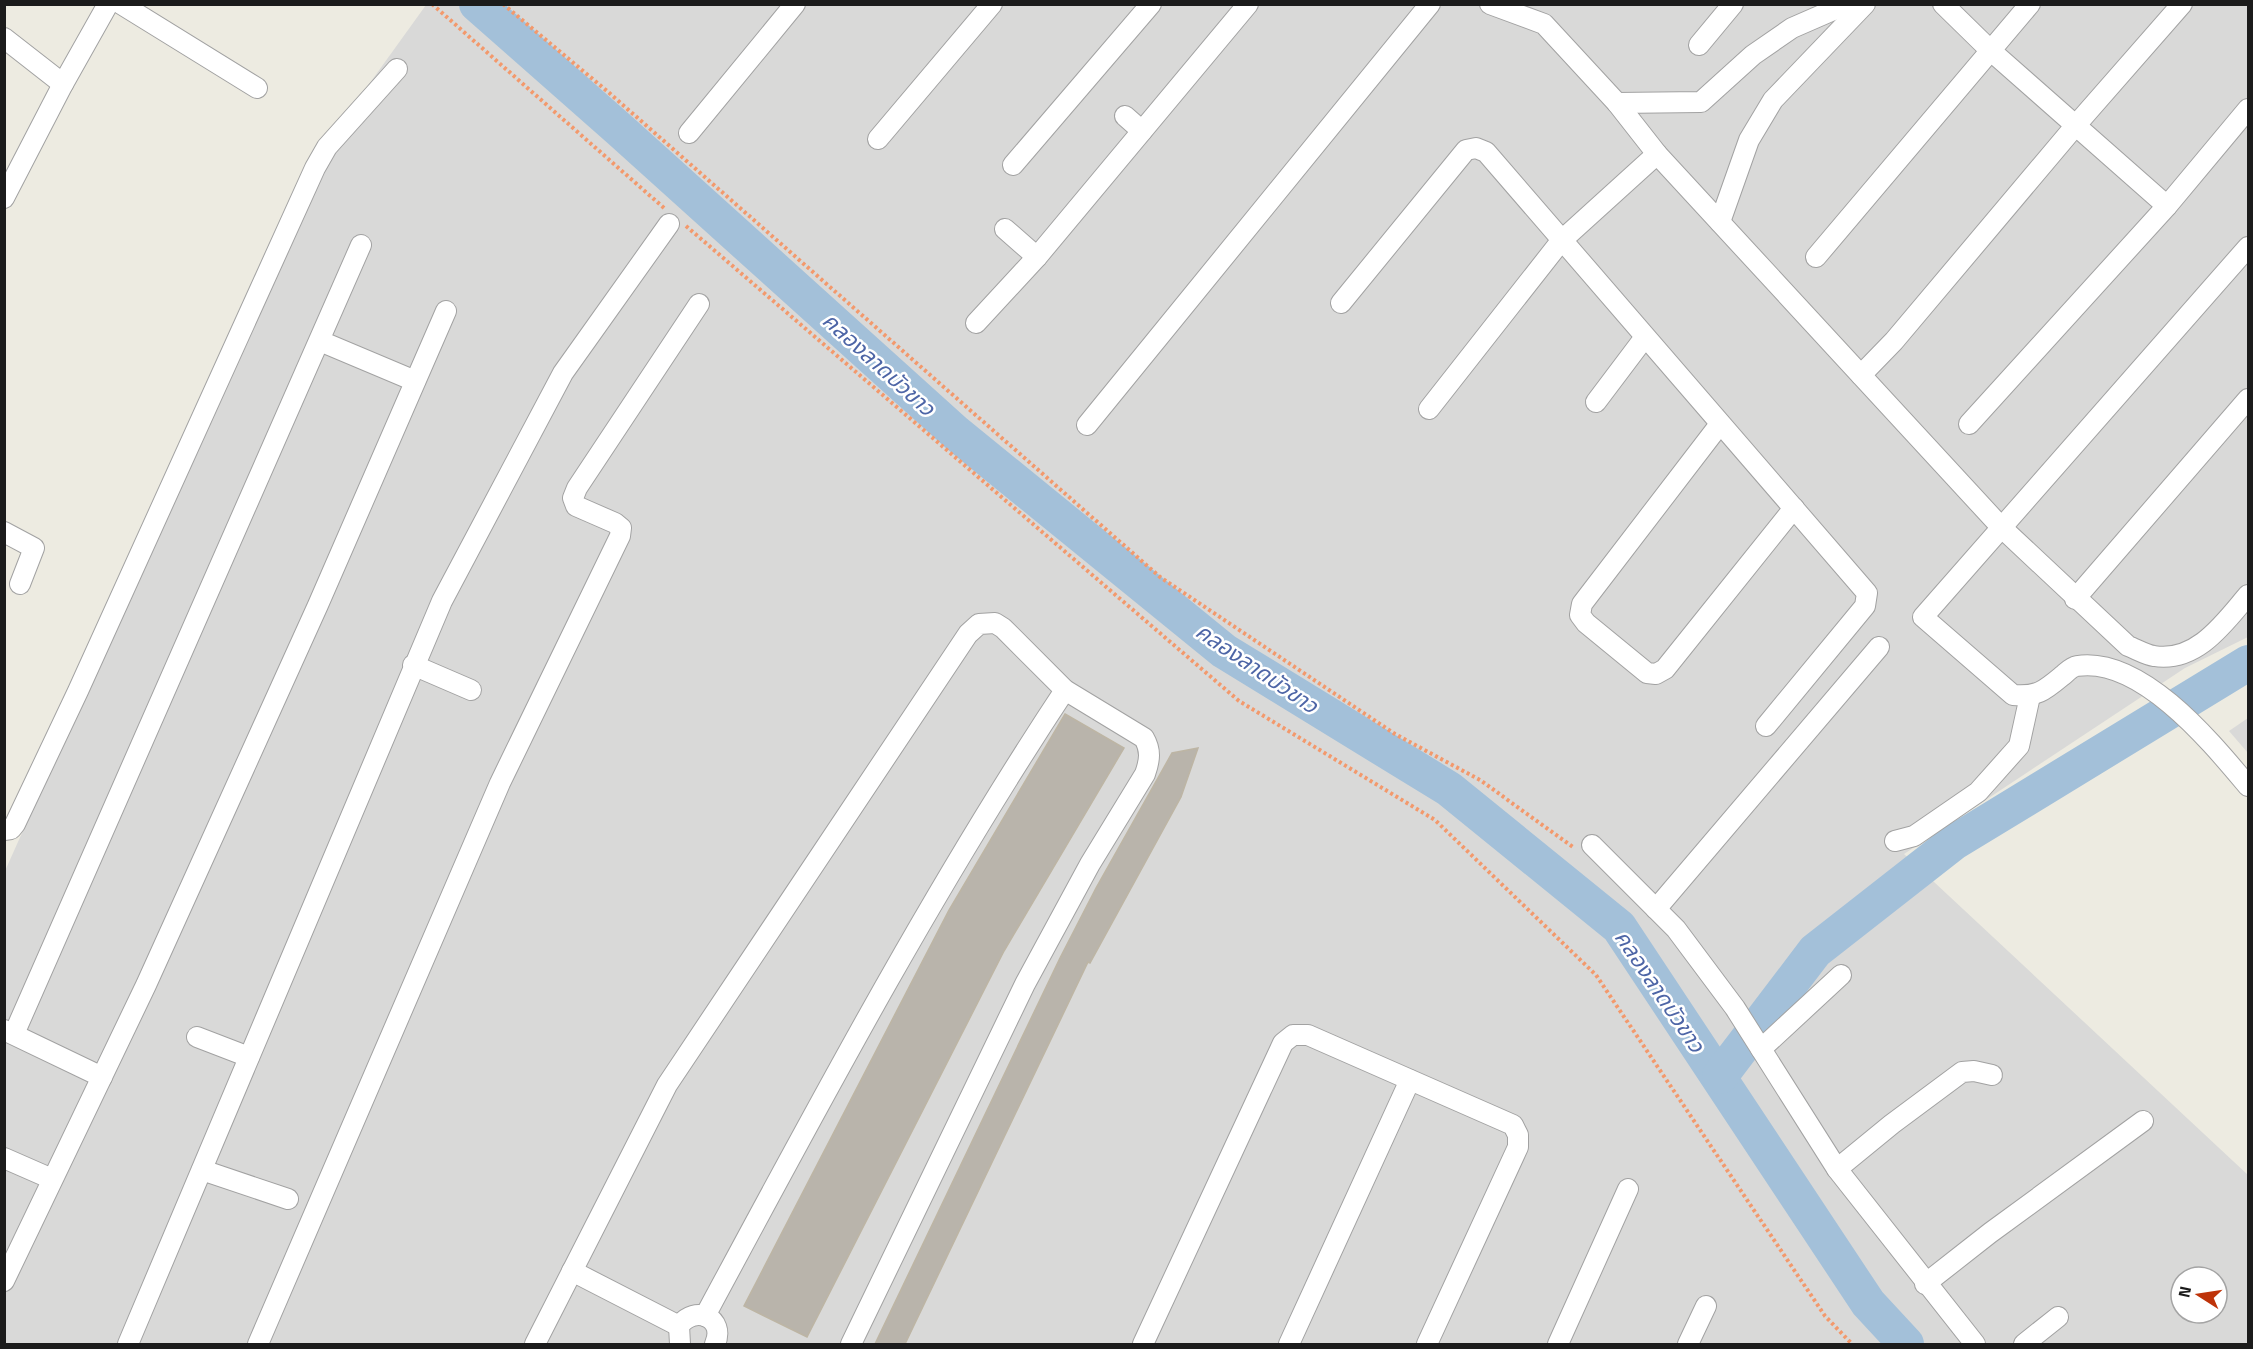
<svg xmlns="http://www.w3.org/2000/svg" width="2253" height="1349" viewBox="0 0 2253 1349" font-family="'Titillium Web','Noto Sans Thai',sans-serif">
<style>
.residential{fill:#d9d9d8;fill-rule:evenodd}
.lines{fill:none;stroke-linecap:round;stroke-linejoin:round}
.river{stroke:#a3c0d9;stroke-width:36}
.building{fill:#b9b4ab;stroke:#bdb5a4;stroke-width:1.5}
.minor-casing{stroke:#a2a2a2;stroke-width:22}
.path{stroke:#f3996c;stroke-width:4;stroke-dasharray:3 3;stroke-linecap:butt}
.minor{stroke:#fff;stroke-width:20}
.labels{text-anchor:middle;stroke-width:5;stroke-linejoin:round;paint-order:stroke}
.water-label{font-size:22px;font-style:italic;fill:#4d65a6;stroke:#fff}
</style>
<rect width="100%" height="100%" fill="#edebe1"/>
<!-- residential -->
<g class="residential">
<path d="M426 5H2248V637L2185 668 1904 854 2248 1175V1344H5V871L336 130ZM2181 1277H2217V1313H2181Z"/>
<path d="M2248 718V753L2229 731Z"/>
</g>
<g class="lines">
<!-- river -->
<g class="river">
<path d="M477 4 620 130 956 433 1224 651 1449 789 1619 927 1868 1303 1906 1344"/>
<path d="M1720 1076 1815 951 1953 843 2248 663"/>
</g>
</g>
<!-- building -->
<g class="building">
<path d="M1065 714 1124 748 1004 951 807 1337 744 1306 949 910Z"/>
<path d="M1198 748 1181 797 1090 963 1088 962 905 1344H875L1060 958 1096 888 1172 753Z"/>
</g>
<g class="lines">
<!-- minor casing -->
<g class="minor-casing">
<g id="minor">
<path d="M121 4 257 88"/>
<path d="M1490 4 1544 24 1617 103 1657 154 2001 527 2128 646C2136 649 2146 655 2154 656 2197 663 2225 622 2248 595"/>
<path d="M1943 4 1990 50 2167 206"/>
<path d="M4 38 63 84"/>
<path d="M1699 45 1733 4"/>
<path d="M1617 103 1701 102 1753 55 1792 28 1847 4"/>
<path d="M1125 116 1142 131"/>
<path d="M689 133 795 4"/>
<path d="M878 139 992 4"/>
<path d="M1013 165 1151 4"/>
<path d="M4 198 63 84 108 4"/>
<path d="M1720 222 1749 140 1773 100 1865 4"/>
<path d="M1005 229 1037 257"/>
<path d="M2248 247 1923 617 2013 695C2037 697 2044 691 2062 676 2067 672 2071 667 2077 666 2141 656 2211 742 2248 786"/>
<path d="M1816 257 2030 4"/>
<path d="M1341 303 1466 150 1476 148 1486 152 1867 593 1865 606 1766 726"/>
<path d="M976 323 1037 257 1248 4"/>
<path d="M320 341 415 381"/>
<path d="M1861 375 1894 341 2076 125 2182 4"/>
<path d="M1596 402 1645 337"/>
<path d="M1429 409 1561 241 1657 154"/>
<path d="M1720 424 1582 604 1580 615 1586 623 1647 673 1656 674 1665 669 1794 508"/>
<path d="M1969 424 2167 206 2248 109"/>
<path d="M1087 425 1430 4"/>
<path d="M4 532 34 548 20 584"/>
<path d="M2075 599 2248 399"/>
<path d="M413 665 471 690"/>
<path d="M4 830 11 829 15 824 78 691 315 168 327 147 397 69"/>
<path d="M1895 841 1914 836 1978 792 2019 746 2030 696"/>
<path d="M1592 845 1676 929 1735 1008 1837 1169 1975 1344"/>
<path d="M1656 909 1879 647"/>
<path d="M4 1030 102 1077"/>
<path d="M14 1034 361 245"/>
<path d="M197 1037 249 1057"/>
<path d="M1761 1049 1841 975"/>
<path d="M4 1158 52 1179"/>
<path d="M1837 1169 1892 1124 1962 1072 1974 1071 1992 1075"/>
<path d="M202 1170 288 1199"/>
<path d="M572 1271 679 1326"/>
<path d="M4 1281 146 985 318 605 446 311"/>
<path d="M1925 1284 1990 1233 2143 1121"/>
<path d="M705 1316C819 1104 932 891 1065 690"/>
<path d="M128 1344 442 601 563 373 669 224"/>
<path d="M258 1344 500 783 620 536 621 528 615 523 576 506 573 498 577 488 699 304"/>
<path d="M535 1344 667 1085 968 634 979 624 995 623 1003 628 1065 690 1144 738C1151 750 1150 760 1145 774L1090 864 1025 984 851 1344"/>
<path d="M680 1344 679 1326C695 1304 726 1318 715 1344"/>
<path d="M1143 1344 1283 1043 1293 1035H1308L1513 1125 1518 1135V1147L1427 1344"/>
<path d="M1289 1344 1410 1080"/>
<path d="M1558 1344 1628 1189"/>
<path d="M1688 1344 1706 1306"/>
<path d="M2024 1344 2058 1317"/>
</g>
</g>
<!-- path -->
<g class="path">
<path d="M432 4 664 208"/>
<path d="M503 4 607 91 1160 577 1395 734 1480 780 1573 847"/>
<path d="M686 226 1239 701 1435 820 1596 975 1825 1316 1852 1344"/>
</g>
<!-- minor -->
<use href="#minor" class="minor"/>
</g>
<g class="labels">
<!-- water labels -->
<g class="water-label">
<text transform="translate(879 364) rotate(42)" y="8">คลองลาดบัวขาว</text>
<text transform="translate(1257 668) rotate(34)" y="8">คลองลาดบัวขาว</text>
<text transform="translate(1660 991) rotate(56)" y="8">คลองลาดบัวขาว</text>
</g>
</g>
<!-- border -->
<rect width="2253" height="1349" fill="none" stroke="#1b1b1b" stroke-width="12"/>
<!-- north arrow -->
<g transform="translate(2199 1295) rotate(282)"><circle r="28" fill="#ffffff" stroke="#a4a4a4" stroke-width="1.5"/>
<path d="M0-4.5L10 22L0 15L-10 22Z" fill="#be3309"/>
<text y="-9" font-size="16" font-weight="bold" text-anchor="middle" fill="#1b1b1b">N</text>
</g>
</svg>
